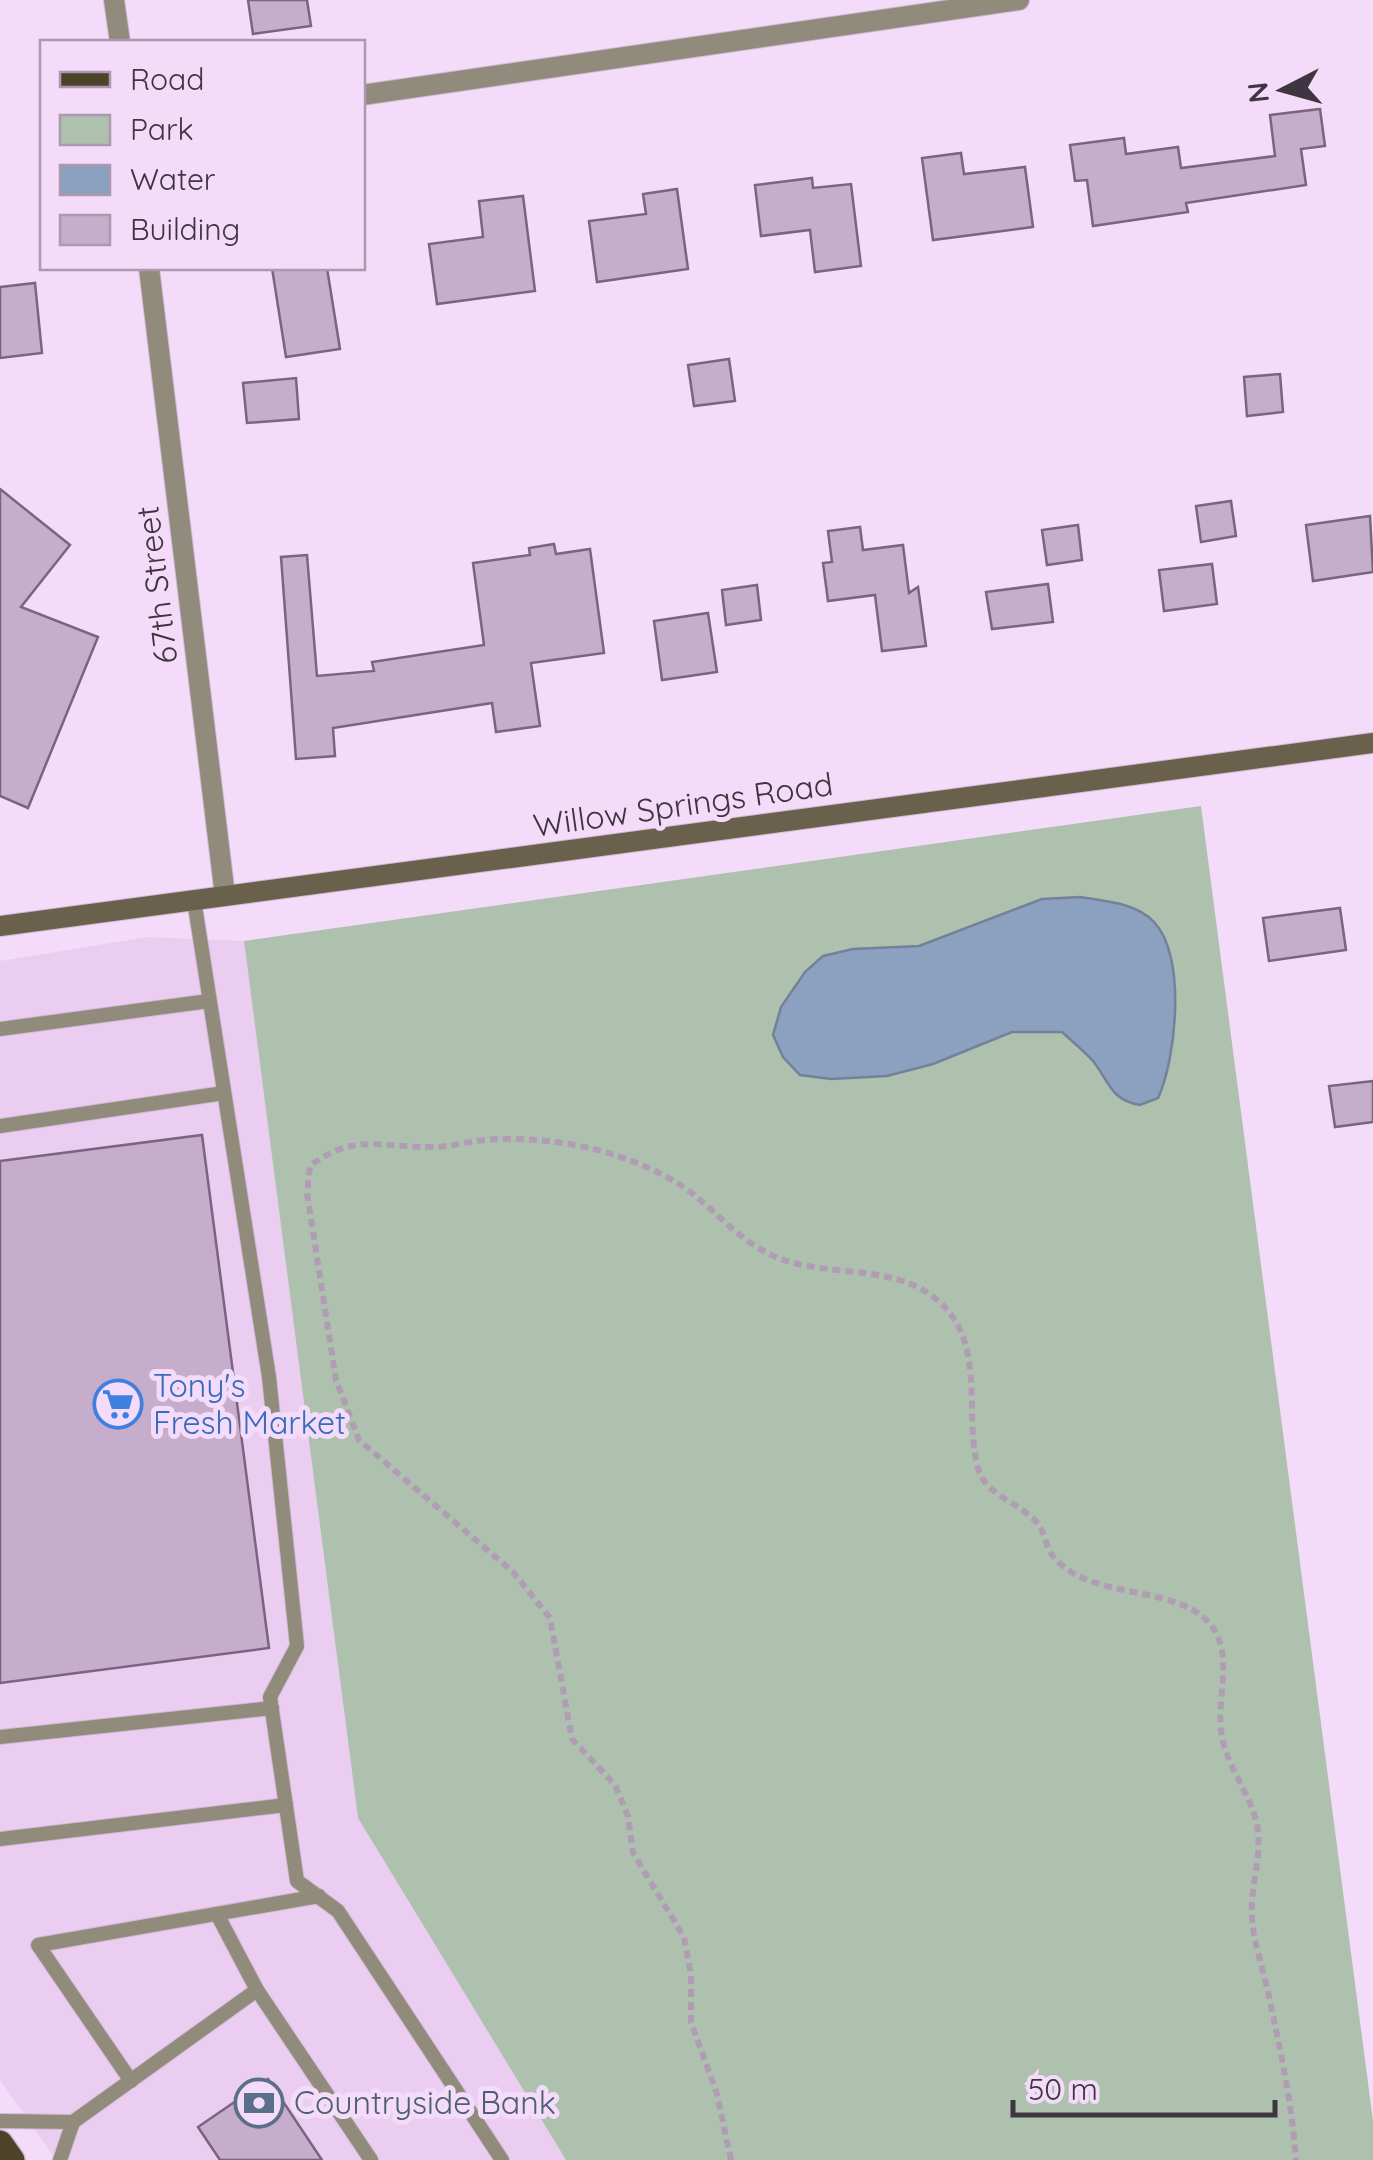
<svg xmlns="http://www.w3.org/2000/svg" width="1373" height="2160" viewBox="0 0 1373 2160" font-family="Quicksand,sans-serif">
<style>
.built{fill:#eccdf2}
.green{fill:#aec1af}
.water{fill:#8ba1bf;stroke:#748199;stroke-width:2.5}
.building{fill:#c6adcb;stroke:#7b647f;stroke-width:2.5}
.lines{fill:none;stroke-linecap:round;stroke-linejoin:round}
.service-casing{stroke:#d0bad4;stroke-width:16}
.minor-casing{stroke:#d0bad4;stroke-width:22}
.secondary-casing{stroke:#d0bad4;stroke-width:22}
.primary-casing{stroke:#d0bad4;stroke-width:28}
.path{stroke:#b09db4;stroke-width:6;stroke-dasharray:8 5;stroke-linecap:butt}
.service{stroke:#918b7c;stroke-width:14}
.minor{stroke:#918b7c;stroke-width:20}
.secondary{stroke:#69614b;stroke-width:20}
.primary{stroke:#4d4328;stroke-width:25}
.labels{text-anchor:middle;stroke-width:10;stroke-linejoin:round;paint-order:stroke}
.street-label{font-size:32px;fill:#3e3540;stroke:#f4dbf9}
.shop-label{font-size:32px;fill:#366cbe;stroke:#f4dbf9;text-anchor:start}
.service-label{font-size:32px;fill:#4e5e75;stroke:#f4dbf9;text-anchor:start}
</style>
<rect width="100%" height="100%" fill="#f4dbf9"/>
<!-- built -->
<path class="built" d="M148 937 244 941 358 1818 566 2160H56L0 2080V961Z"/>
<!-- green -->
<path class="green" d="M1201 806 1373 2121V2160H566L358 1818 244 941Z"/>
<!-- water -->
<path class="water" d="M1080 897C1105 901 1136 903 1154 922 1187 956 1176 1060 1158 1098L1140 1105C1110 1100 1109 1081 1093 1061 1084 1051 1072 1041 1062 1032H1012L933 1064 887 1076 831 1079 800 1075 783 1057 773 1035 781 1007 805 972 823 956 853 949 919 946 1042 899Z"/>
<!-- building -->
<g class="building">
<path d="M248 0H307L311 26 253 34Z"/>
<path d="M1320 109 1325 146 1301 149 1306 185 1186 203 1188 212 1093 226 1087 180 1075 181 1070 145 1124 138 1126 154 1178 147 1181 168 1275 156 1270 115Z"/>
<path d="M961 153 964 174 1025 167 1033 227 933 240 922 158Z"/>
<path d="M812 178 813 188 851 184 861 266 815 272 810 230 761 236 755 185Z"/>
<path d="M677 189 688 269 597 282 589 221 646 214 643 194Z"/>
<path d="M523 196 535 291 437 304 429 244 483 237 479 201Z"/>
<path d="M272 268H327L340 349 286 357Z"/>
<path d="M35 283 42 353 0 358V287Z"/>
<path d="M729 359 735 401 694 406 688 365Z"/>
<path d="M1280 374 1283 412 1247 416 1244 377Z"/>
<path d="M296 378 299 419 247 423 243 383Z"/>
<path d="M0 489 70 545 21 607 98 637 28 808 0 796Z"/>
<path d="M1231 501 1236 536 1201 542 1196 506Z"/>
<path d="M1370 516 1373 572 1313 581 1306 525Z"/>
<path d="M1078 525 1082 560 1047 565 1042 530Z"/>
<path d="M860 527 863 550 903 545 909 593 918 587 926 646 882 651 875 595 828 601 823 563 832 562 828 531Z"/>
<path d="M554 544 556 554 590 549 604 653 531 663 540 726 496 732 492 703 333 728 335 756 296 759 281 557 307 555 317 676 374 671 372 662 484 645 473 563 530 555 529 548Z"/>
<path d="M1212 564 1217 604 1164 611 1159 570Z"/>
<path d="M1048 584 1053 622 992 629 986 592Z"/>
<path d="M757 585 761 620 726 625 722 590Z"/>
<path d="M708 613 717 672 662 680 654 621Z"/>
<path d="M1340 908 1346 950 1269 961 1263 918Z"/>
<path d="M1373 1081V1122L1335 1127 1329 1086Z"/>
<path d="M202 1135 269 1648 0 1683V1161Z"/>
<path d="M268 2079 322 2160H220L198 2127Z"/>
</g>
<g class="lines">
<!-- service casing -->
<g class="service-casing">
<g id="service">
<path d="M194 900 269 1377 297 1646 270 1697 297 1881 338 1911 502 2160"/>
<path d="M0 1029 209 1001"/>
<path d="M0 1126 224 1093"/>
<path d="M0 1737 272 1708"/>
<path d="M0 1839 286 1805"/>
<path d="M217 1914 257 1990"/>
<path d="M131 2081 38 1945 319 1896"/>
<path d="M0 2121 73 2122 60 2160"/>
<path d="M73 2122 257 1990 371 2160"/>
</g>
</g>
<!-- minor casing -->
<g class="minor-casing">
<g id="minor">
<path d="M114 0 120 42"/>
<path d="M362 95 1019 0"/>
<path d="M149 268 225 896"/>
</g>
</g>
<!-- secondary casing -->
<g class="secondary-casing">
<path id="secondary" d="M0 926 1373 743"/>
</g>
<!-- primary casing -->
<g class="primary-casing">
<path id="primary" d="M0 2143 12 2160"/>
</g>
<!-- path -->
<path class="path" d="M731 2160 717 2094 691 2022V1975L684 1937 633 1853 628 1816 615 1785 572 1739 550 1618 513 1572 359 1440 336 1380 307 1193 310 1166C354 1132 382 1148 432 1147 454 1147 477 1139 499 1139 562 1138 625 1151 679 1184 716 1208 738 1243 781 1259 830 1277 894 1264 936 1299 988 1341 963 1412 978 1468 985 1496 1022 1503 1039 1525 1045 1534 1046 1547 1053 1556 1090 1603 1182 1582 1213 1628 1234 1658 1215 1703 1222 1736 1227 1769 1255 1799 1258 1832 1261 1860 1250 1889 1252 1917 1253 1941 1263 1968 1268 1992 1280 2048 1292 2103 1296 2160"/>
<!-- service -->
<use href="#service" class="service"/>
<!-- minor -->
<use href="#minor" class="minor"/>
<!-- secondary -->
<use href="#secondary" class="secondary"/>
<!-- primary -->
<use href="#primary" class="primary"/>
</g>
<!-- icons -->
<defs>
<g id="supermarket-ring" transform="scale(2.5)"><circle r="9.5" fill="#f4dbf9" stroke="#3f7fe0" stroke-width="1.5"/><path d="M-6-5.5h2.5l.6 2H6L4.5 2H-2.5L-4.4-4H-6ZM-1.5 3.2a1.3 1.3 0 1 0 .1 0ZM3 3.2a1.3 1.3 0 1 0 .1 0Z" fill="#3f7fe0"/></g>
<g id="bank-ring" transform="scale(2.5)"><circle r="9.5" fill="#f4dbf9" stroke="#5c6f8a" stroke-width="1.5"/><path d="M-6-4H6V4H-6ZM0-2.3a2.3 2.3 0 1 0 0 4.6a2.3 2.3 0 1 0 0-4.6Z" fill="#5c6f8a"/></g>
</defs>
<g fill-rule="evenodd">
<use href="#supermarket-ring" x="118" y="1404"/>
<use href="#bank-ring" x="259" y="2103"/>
</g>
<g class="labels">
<!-- street labels -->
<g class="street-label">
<text transform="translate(157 585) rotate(-97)" y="11">67th Street</text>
<text transform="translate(683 805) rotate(-8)" y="11">Willow Springs Road</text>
</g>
<!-- shop labels -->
<g class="shop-label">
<text x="153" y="1397">Tony's<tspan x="153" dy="37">Fresh Market</tspan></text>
</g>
<!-- service labels -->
<g class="service-label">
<text x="294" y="2114">Countryside Bank</text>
</g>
</g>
<!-- legend -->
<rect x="40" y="40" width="325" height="230" fill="#f4dbf9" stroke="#ab99af" stroke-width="2.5"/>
<rect x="60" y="72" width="50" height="15" fill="#4d4328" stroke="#ab99af" stroke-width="2.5"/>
<text x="130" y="90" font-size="30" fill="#3e3540">Road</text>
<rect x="60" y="115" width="50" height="30" fill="#aec1af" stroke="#ab99af" stroke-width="2.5"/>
<text x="130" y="140" font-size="30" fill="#3e3540">Park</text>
<rect x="60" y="165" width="50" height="30" fill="#8ba1bf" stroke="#ab99af" stroke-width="2.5"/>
<text x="130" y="190" font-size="30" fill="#3e3540">Water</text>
<rect x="60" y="215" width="50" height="30" fill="#c6adcb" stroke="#ab99af" stroke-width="2.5"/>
<text x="130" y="240" font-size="30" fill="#3e3540">Building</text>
<!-- north arrow -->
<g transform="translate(1283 90) rotate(264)" stroke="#f4dbf9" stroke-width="8" paint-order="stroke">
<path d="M0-8L18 38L0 25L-18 38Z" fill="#3e3540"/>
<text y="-15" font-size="28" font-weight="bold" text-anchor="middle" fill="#3e3540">N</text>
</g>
<!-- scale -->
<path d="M1013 2100v15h262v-15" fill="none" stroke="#3e3540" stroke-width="5"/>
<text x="1028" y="2100" font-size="30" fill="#3e3540" stroke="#f4dbf9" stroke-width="8" paint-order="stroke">50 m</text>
</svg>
